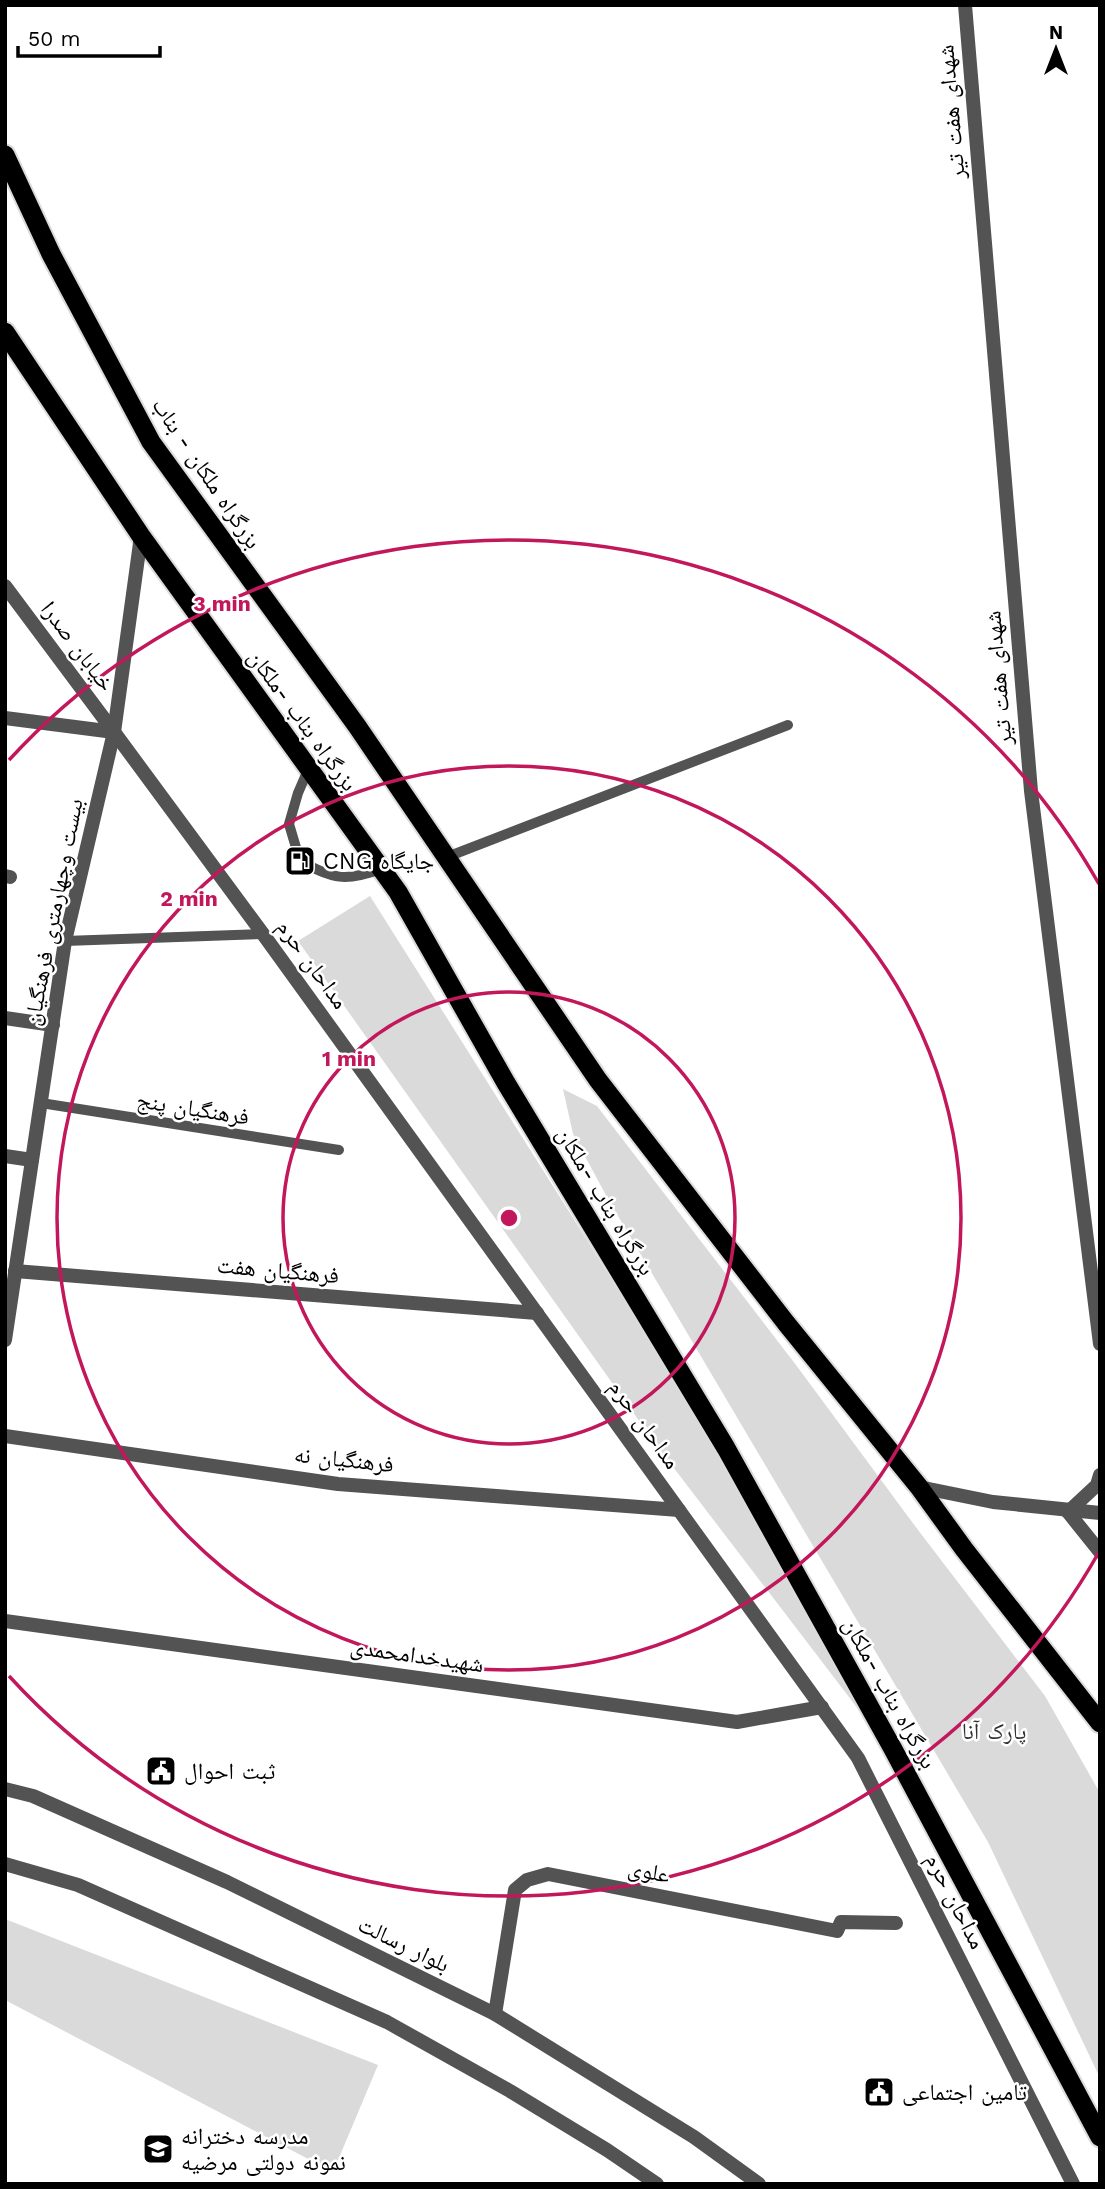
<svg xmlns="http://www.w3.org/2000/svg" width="1105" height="2189" viewBox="0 0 1105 2189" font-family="'Work Sans','Noto Naskh Arabic',sans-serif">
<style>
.green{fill:#dadada}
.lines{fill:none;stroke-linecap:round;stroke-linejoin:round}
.trunk-casing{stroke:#dbdbdb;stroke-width:23}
.service{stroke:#535353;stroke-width:10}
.minor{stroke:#535353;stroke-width:14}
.tertiary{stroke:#535353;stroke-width:14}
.trunk{stroke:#000;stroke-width:19}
.ring{fill:none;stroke:#c2185b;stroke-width:3.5}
.labels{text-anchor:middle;stroke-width:5;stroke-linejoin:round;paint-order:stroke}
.street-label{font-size:23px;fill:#000;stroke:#fff}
.poi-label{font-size:23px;fill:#000;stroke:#fff;text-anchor:start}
.park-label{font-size:23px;fill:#313131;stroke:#fff}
.centre{fill:#c2185b;stroke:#fff;stroke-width:3.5}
.ring-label{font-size:21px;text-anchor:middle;font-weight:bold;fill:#c2185b;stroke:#fff;stroke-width:5;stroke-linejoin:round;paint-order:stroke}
</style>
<rect width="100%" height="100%" fill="#fff"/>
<!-- green -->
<g class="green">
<path d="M370 896 587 1240 718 1453 865 1718 657 1446 298 941Z"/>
<path d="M563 1089 597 1106 796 1365 915 1526 1045 1696 1100 1793V2078L988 1842 608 1199 573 1134Z"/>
<path d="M5 1919 378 2065 333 2172 5 2000Z"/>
</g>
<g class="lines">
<!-- trunk casing -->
<g class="trunk-casing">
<g id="trunk">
<path d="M5 155 51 254 151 442 357 726 598 1080 786 1323 919 1487 964 1549 1100 1723"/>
<path d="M5 332 141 536 398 892 506 1083 726 1448 893 1749 1100 2137"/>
</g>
</g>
<!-- service -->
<g class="service">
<path d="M308 770 298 793 289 824 300 861C333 879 345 882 381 869"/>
<path d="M447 857 788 725"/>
<path d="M65 941 263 934"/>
<path d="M41 1103 339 1150"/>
</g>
<!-- minor -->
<g class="minor">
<path d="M965 5 1031 791 1100 1344"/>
<path d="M5 718 114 732 263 934 858 1758 1073 2184"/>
<path d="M5 876 10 877"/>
<path d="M5 1018 53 1025"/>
<path d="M5 1156 32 1160"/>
<path d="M15 1271 537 1313"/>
<path d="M5 1436 338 1484 679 1510"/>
<path d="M919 1487 993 1502 1100 1513"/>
<path d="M1068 1512 1100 1552"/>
<path d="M1068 1512 1097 1485 1100 1475"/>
<path d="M5 1621 737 1722 822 1707"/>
<path d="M495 2014 515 1890 527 1880 548 1874 837 1931 841 1922 896 1923"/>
</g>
<!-- tertiary -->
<g class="tertiary">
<path d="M5 586 114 732"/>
<path d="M5 1340 65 941 114 732 141 536"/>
<path d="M5 1789 33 1796 227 1882 495 2014 694 2137 759 2184"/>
<path d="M5 1864 78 1885 387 2022 510 2091 607 2150 657 2184"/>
</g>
<!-- trunk -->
<use href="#trunk" class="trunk"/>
</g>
<!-- distance rings -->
<g class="ring">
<circle cx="509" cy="1218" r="226"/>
<circle cx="509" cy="1218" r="452"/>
<path d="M1099 1552A678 678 0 0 1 9 1676M9 760A678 678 0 0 1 1099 884"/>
</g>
<!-- icons -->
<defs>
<g id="fuel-square" transform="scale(1.575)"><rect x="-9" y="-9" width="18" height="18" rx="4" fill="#000" stroke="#fff"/><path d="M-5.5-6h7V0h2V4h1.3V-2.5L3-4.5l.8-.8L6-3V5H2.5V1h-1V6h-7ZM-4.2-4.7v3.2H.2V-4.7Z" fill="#fff"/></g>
<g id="civic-square" transform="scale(1.575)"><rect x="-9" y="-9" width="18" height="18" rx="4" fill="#000" stroke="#fff"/><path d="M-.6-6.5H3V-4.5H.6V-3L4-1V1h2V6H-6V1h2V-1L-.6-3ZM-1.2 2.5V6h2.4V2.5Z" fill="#fff"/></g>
<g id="school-square" transform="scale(1.575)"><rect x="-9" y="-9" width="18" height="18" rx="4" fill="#000" stroke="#fff"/><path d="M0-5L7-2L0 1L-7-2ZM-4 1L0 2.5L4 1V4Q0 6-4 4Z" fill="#fff"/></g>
</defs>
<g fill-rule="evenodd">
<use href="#fuel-square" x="300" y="861"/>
<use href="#civic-square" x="161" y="1771"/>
<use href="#civic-square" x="879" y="2092"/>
<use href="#school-square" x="158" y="2149"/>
</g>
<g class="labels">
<!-- street labels -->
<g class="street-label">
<text transform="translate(951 112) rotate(-95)" y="8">شهدای هفت تیر</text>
<text transform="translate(207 473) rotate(56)" y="8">بزرگراه ملکان - بناب</text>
<text transform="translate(78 646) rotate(53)" y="8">خیابان صدرا</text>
<text transform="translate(998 678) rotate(-95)" y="8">شهدای هفت تیر</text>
<text transform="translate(303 720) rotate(54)" y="8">بزرگراه بناب -ملکان</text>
<text transform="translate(53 912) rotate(-79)" y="8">بیست وچهارمتری فرهنگیان</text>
<text transform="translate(313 964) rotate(54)" y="8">مداحان حرم</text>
<text transform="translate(193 1108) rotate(9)" y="8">فرهنگیان پنج</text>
<text transform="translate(606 1201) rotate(59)" y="8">بزرگراه بناب -ملکان</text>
<text transform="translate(278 1270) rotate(5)" y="8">فرهنگیان هفت</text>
<text transform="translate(645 1424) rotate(54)" y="8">مداحان حرم</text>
<text transform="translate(344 1459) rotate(6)" y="8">فرهنگیان نه</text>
<text transform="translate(417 1655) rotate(8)" y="8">شهیدخدامحمدی</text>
<text transform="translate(890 1693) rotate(61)" y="8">بزرگراه بناب -ملکان</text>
<text transform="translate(649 1871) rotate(11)" y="8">علوی</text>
<text transform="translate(956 1901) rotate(63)" y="8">مداحان حرم</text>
<text transform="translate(404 1944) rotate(26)" y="8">بلوار رسالت</text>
</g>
<!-- poi labels -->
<g class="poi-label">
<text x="323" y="869">CNG جایگاه</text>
<text x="184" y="1779">ثبت احوال</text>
<text x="902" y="2100">تامین اجتماعی</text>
<text x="181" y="2144">مدرسه دخترانه<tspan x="181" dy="26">نمونه دولتی مرضیه</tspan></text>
</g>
<!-- park labels -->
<g class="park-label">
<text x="994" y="1739">پارک آنا</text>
</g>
</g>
<circle cx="509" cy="1218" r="10" class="centre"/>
<g class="ring-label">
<text x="222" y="611">3 min</text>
<text x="189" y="906">2 min</text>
<text x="349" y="1066">1 min</text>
</g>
<!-- border -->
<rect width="1105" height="2189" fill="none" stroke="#000000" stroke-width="14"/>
<!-- north arrow -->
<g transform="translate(1056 49)" stroke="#ffffff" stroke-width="5" paint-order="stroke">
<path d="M0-5L12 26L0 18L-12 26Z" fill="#000000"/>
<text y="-10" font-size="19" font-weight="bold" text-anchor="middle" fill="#000000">N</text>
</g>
<!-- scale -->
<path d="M18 46v10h142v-10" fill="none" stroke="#000000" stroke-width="3.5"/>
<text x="28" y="46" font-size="21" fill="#000000" stroke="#ffffff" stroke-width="5" paint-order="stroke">50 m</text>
</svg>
